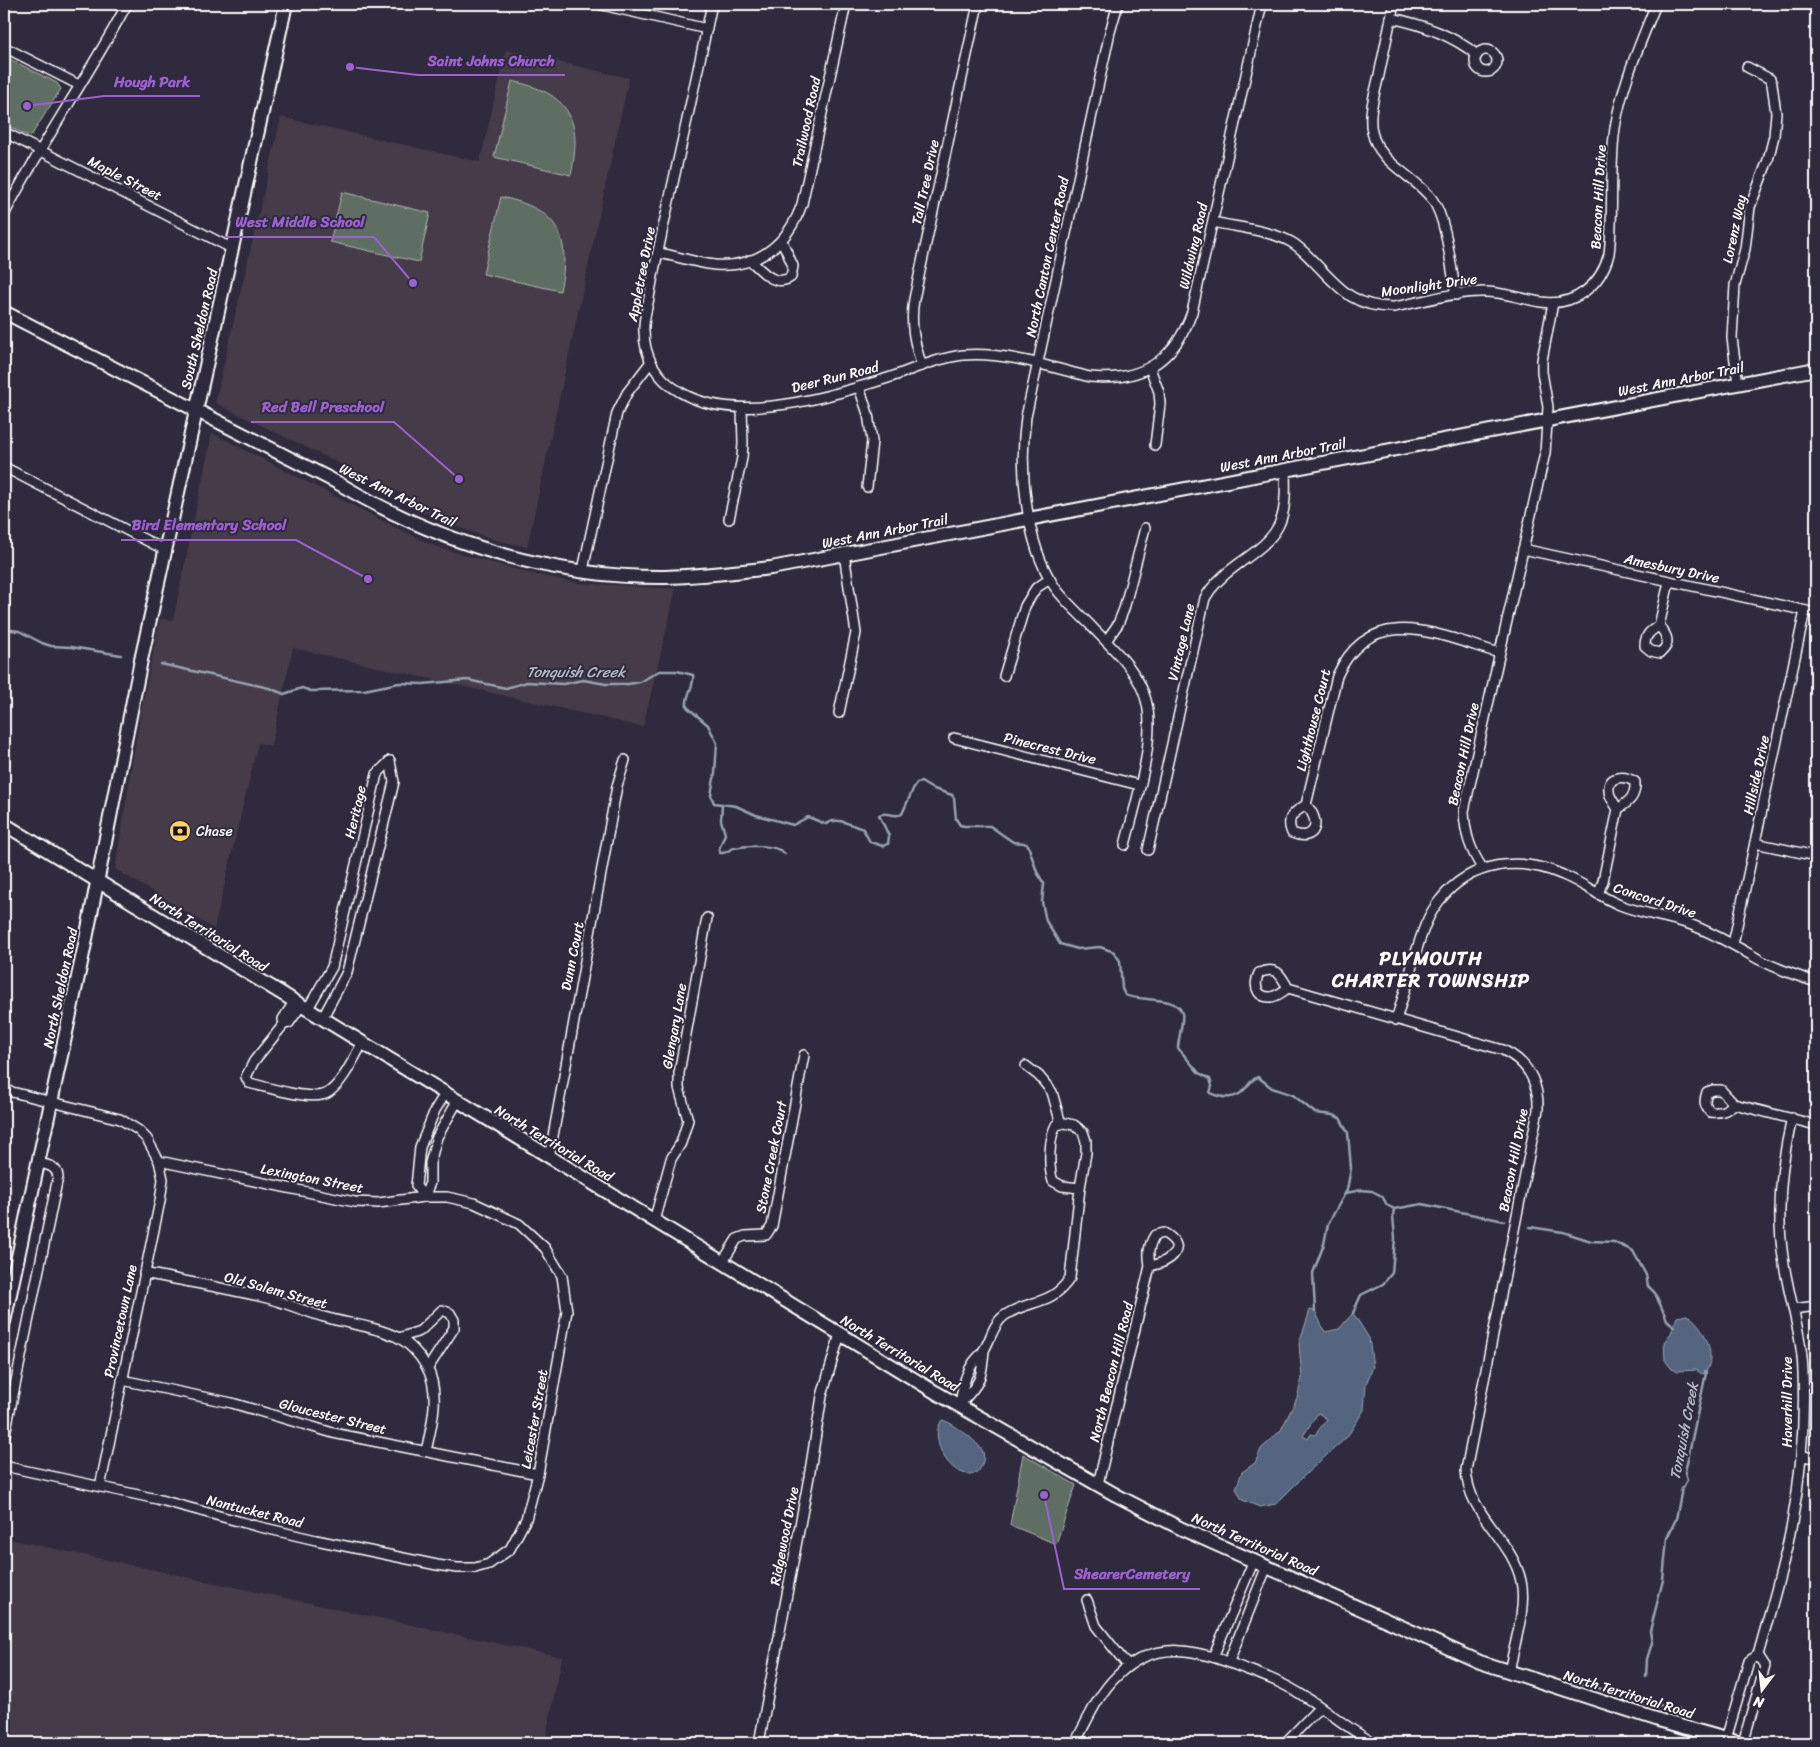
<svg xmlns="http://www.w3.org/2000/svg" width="1820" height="1747" viewBox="0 0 1820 1747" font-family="Sriracha,sans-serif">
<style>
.built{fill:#453a4a}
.green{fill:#5f6e64;stroke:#afb6b2}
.water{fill:#54657f;stroke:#98a3b2;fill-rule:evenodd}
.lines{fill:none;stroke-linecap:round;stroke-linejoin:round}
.stream{stroke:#98a3b2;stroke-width:2.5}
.street-casing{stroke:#fff;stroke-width:12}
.secondary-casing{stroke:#fff;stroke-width:16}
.street{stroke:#2f2a3d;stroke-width:9}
.secondary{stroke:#2f2a3d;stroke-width:12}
.labels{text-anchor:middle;stroke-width:4;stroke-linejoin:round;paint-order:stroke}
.street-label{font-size:14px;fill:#fff;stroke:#2f2a3d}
.poi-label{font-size:14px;fill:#fff;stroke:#2f2a3d;text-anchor:start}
.water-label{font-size:15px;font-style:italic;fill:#b2bac5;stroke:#2f2a3d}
.district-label{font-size:19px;font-weight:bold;letter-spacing:1px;fill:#fff;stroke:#2f2a3d}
.leader{fill:none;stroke:#9c61cf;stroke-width:2}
.callout-dot{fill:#9c61cf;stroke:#2f2a3d;stroke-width:2}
.callout-label{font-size:15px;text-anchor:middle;font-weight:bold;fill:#9c61cf;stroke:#2f2a3d;stroke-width:4;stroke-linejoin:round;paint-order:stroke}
</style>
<rect width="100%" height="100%" fill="#2f2a3d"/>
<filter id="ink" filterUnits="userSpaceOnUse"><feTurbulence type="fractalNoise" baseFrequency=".02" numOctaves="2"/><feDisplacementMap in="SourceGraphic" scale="10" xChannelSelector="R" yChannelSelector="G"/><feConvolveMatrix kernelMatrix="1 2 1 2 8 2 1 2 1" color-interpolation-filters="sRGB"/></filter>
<g filter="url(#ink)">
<!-- built -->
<g class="built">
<path d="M506 50 629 78 527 547 492 539 452 525 409 505 412 499 215 403 281 117 480 162Z"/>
<path d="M212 433 399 529 437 547 532 574 578 583 676 589 643 727 293 648 271 746 258 743 214 929 115 869 140 715 160 619 173 620Z"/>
<path d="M4 1538 562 1657 545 1743H4Z"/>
</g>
<!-- green -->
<g class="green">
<path d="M4 56 57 83 61 89 31 136 26 135 4 124Z"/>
<path d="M512 81C569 93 583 119 571 175L494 157Z"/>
<path d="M342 192 430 213 419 262 330 242Z"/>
<path d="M501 197C558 209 572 235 560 291L483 274Z"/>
<path d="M1023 1454 1076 1485 1056 1544 1010 1525Z"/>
</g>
<!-- water -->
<g class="water">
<path d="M1310 1310 1315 1311 1325 1332 1339 1329 1353 1313 1369 1338 1373 1367 1366 1384 1364 1410 1347 1437 1308 1472 1276 1504 1260 1507 1242 1500 1236 1488 1242 1472 1255 1463 1261 1449 1281 1430 1297 1398 1302 1378 1299 1344ZM1318 1413 1327 1419 1315 1435 1311 1434 1308 1439 1303 1436Z"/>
<path d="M1687 1315C1704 1324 1718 1357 1705 1373L1702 1374 1696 1370 1678 1371 1670 1367 1665 1360 1664 1342 1671 1333 1677 1317Z"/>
<path d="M942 1420C952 1422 979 1442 983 1452 985 1459 982 1465 979 1471 977 1472 974 1474 971 1474 948 1476 928 1437 942 1420Z"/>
</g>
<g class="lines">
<!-- stream -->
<g class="stream">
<path d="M4 629 19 631 42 643 51 646 71 647 121 655"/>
<path d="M161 664 269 688 284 694 302 688 311 691 364 690 399 683 423 684 467 680 506 688 527 682 563 684 583 680 606 684H628L640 682 659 671H677L693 675C695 686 685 695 687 707L708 725 717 743 715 773 711 795 714 803 736 806 756 815 793 825 808 817 826 824C837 816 850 825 863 829L870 842 883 846 888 844 889 836 879 815C887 811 894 818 902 814L914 787 917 783 921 782 931 788 952 795 954 798 956 819 960 825 964 826H990L1013 842 1024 843 1028 845 1037 872 1044 884 1042 902 1046 921 1060 944 1078 949 1100 947 1114 952 1120 961 1122 989 1125 995C1139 1002 1177 995 1182 1013 1184 1020 1178 1040 1178 1048L1199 1073 1210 1079 1212 1086 1210 1093C1224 1099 1236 1100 1246 1088 1250 1083 1252 1079 1258 1077L1272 1088 1293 1095 1315 1113 1333 1115 1340 1118 1348 1133 1351 1168 1347 1190 1328 1224 1324 1244 1313 1273 1315 1311"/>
<path d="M722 805 721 820 725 834 719 849 720 853C727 854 728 849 734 848 747 845 777 844 785 854"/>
<path d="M1346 1193 1361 1190 1372 1191 1382 1196 1387 1205 1394 1209 1422 1204 1504 1221"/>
<path d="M1530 1227 1563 1232 1591 1241 1614 1242 1633 1251 1646 1275 1648 1286 1655 1293 1667 1320 1675 1327"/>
<path d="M1353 1313 1361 1295 1383 1284 1392 1273 1395 1238 1393 1216 1394 1209"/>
<path d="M1646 1677 1647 1659 1652 1643 1650 1631 1663 1580 1667 1538 1676 1519 1682 1489 1687 1480 1685 1472 1706 1373 1705 1371"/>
<path d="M1573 1681 1692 1714"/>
<path d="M1622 1743 1626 1737"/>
</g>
<!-- street casing -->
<g class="street-casing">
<g id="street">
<path d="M598 4 707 29"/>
<path d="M712 4C696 79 680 153 663 228 658 251 653 275 649 298 647 309 643 320 644 331 644 357 657 379 680 392 737 426 832 396 891 377 914 369 938 358 963 355 1003 351 1050 367 1090 377 1141 382 1175 361 1192 312L1262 4"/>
<path d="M1118 4 1110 32 1026 417C1019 468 1025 542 1054 586 1064 601 1080 614 1093 628 1114 650 1138 670 1146 700 1157 739 1135 805 1125 845"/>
<path d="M1394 4C1389 27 1384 51 1379 75 1375 93 1368 113 1372 132 1379 164 1414 175 1432 199 1447 219 1451 269 1456 295"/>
<path d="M1391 18C1421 24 1452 35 1477 55"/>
<path d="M4 47 79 85"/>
<circle cx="1486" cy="61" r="11"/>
<path d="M4 132 233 249"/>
<path d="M4 215C41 143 89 76 127 4"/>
<path d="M1213 222C1235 227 1272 231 1291 242 1300 247 1307 255 1314 262 1339 288 1354 308 1394 307 1421 302 1453 292 1481 292 1502 291 1521 299 1541 302 1575 307 1601 285 1609 254 1614 212 1609 169 1615 128 1622 84 1640 44 1656 4"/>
<path d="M658 253C677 256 696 263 715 265 758 268 788 244 802 204L846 4"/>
<path d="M750 260C762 271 775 288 791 277L793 266 782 241"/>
<path d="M922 366C914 343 910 323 914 299L978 4"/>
<path d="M1150 368 1159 392 1160 404 1155 445"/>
<path d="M1738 384 1732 338 1735 285 1745 249 1750 207 1768 160 1774 136 1776 113 1772 84 1770 79 1747 67"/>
<path d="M859 387 868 414 872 441 867 487"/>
<path d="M4 467 165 550"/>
<path d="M729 519 742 458 743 443 742 408"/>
<path d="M1523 549 1816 613"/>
<path d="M583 570 617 413 627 393 650 363"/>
<path d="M1659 626C1668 636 1671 644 1660 653L1651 651 1645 646C1645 635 1650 631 1659 626Z"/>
<path d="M1659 626 1669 582"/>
<path d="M1106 641 1118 624 1124 609 1145 528"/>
<path d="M1004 676 1025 606 1036 588 1050 579"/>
<path d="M839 713 856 633 844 554"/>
<path d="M954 738 1139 785"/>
<path d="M1306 805C1322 821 1316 843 1292 833 1285 818 1294 812 1306 805L1337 676C1371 600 1441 636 1499 653"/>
<path d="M1755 843 1816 856"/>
<path d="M1148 850 1205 598C1213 584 1223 575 1237 565 1281 534 1287 524 1285 470"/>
<path d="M1483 869C1470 850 1465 834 1464 811L1545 453 1548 407 1542 372V360L1553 303"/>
<path d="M1598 894 1603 881 1618 809C1630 801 1636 796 1635 782 1625 775 1607 775 1609 791 1609 797 1615 804 1618 809"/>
<path d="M1733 944 1805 611"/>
<path d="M1288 988C1283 991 1277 997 1270 997 1255 997 1254 983 1259 973 1276 966 1280 973 1288 988L1503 1050C1528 1062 1539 1083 1538 1110L1466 1470C1468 1515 1512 1539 1521 1581 1527 1608 1514 1645 1509 1672"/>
<path d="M294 1002 283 1019 284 1024 254 1061 246 1077 249 1083C267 1087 315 1103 329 1092 344 1081 353 1059 362 1044"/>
<path d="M307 1010 332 967 377 774 390 761"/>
<path d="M322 1019 347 972 394 782 390 761"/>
<path d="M1396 1020C1402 1000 1408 981 1413 962 1420 940 1425 918 1440 900 1471 861 1520 856 1563 875 1583 883 1600 897 1620 905 1642 914 1666 916 1689 924 1714 933 1737 947 1760 960 1778 969 1797 976 1816 982"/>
<path d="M284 1024 289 1023 301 1006"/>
<path d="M1026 1066 1039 1076 1052 1092 1061 1124"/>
<path d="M4 1090 120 1119 138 1130 147 1139 159 1161 355 1202 378 1203 424 1197H447L474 1203 519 1224 545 1248 562 1276 567 1311 538 1474 526 1519 510 1549 489 1564 475 1568H457L437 1565 316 1540 256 1526 157 1499 4 1466"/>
<path d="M1734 1104C1726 1111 1721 1113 1710 1112 1704 1105 1704 1101 1707 1092L1713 1090H1721L1734 1104 1816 1125"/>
<path d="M549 1158 617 786 625 760"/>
<path d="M424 1197 416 1186 420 1147 435 1110 445 1094"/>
<path d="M424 1197 430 1183V1163L437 1137 457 1102"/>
<path d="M654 1221 671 1159 681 1143 688 1120 679 1088V1073L707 918"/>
<path d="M722 1263 737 1239 745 1236 766 1235 772 1226 804 1055"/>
<path d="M144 1273C184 1281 224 1288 263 1297 284 1302 304 1311 324 1317 348 1324 375 1326 397 1337 409 1343 420 1355 426 1366 441 1391 432 1425 426 1451"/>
<path d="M1794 1309 1816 1306"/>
<path d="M399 1338 420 1331 442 1310 450 1313 454 1320V1328L428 1368"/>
<path d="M122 1380 232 1403 333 1433 538 1474"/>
<path d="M960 1404C980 1383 982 1379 984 1350"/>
<path d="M960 1405C962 1391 964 1377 972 1365 975 1359 981 1355 984 1350 991 1339 993 1324 1004 1316 1028 1299 1051 1307 1070 1278L1080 1188 1086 1153V1141L1083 1132 1074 1125 1065 1123 1056 1125C1049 1138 1048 1167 1053 1181L1062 1186 1080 1188"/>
<path d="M4 1439 58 1177C57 1166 48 1165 38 1163"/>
<path d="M1801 1456 1816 1458"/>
<path d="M1098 1484 1150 1266C1148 1254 1148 1246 1155 1235L1164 1233C1190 1248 1170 1262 1150 1266"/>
<path d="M100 1487 160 1201 163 1179 159 1161"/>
<path d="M1087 1600 1096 1626 1128 1666"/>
<path d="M1213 1657 1254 1560"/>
<path d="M1229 1661 1267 1566"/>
<path d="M1726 1739 1749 1661 1758 1655C1770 1611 1784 1567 1792 1523 1801 1474 1805 1422 1803 1372 1802 1333 1788 1296 1783 1257 1776 1210 1781 1164 1792 1118"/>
<path d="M759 1743 809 1477 822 1396 840 1334"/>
<path d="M1075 1743C1087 1721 1098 1694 1117 1676 1156 1637 1198 1650 1243 1668 1265 1676 1286 1684 1305 1697 1329 1711 1349 1730 1374 1743"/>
<path d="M1285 1743 1320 1707"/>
<path d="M1743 1743 1765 1666 1758 1655"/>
</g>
</g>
<!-- secondary casing -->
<g class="secondary-casing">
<g id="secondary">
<path d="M4 312 338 483C436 542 550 578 665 577 701 576 736 572 771 568L1816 369"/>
<path d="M4 824 840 1334 935 1392 1116 1495 1182 1529 1480 1662 1662 1721 1740 1743"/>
<path d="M4 1322 85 944 141 660 286 4"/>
</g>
</g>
<!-- street -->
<use href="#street" class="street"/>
<!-- secondary -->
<use href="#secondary" class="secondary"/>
</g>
</g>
<!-- icons -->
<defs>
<g id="bank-disc" transform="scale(1.125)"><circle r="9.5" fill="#ffd166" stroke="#2f2a3d"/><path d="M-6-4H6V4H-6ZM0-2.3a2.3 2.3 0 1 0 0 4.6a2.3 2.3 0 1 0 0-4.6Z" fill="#111"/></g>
</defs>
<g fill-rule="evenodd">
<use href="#bank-disc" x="180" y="831"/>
</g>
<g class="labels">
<!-- street labels -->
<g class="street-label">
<text transform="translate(806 122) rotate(-78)" y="5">Trailwood Road</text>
<text transform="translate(125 178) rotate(27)" y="5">Maple Street</text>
<text transform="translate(925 182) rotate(-78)" y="5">Tall Tree Drive</text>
<text transform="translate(1598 197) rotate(-87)" y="5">Beacon Hill Drive</text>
<text transform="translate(1734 229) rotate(-78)" y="5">Lorenz Way</text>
<text transform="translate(1193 246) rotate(-77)" y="5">Wildwing Road</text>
<text transform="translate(1047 257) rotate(-78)" y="5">North Canton Center Road</text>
<text transform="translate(641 274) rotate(-79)" y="5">Appletree Drive</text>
<text transform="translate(1429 285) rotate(-8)" y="5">Moonlight Drive</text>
<text transform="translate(199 329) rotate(-77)" y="5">South Sheldon Road</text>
<text transform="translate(835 377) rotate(-14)" y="5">Deer Run Road</text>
<text transform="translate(1681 379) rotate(-11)" y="5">West Ann Arbor Trail</text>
<text transform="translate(1283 455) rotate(-11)" y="5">West Ann Arbor Trail</text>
<text transform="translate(398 495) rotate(26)" y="5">West Ann Arbor Trail</text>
<text transform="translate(885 531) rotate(-11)" y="5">West Ann Arbor Trail</text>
<text transform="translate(1672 568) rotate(12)" y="5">Amesbury Drive</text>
<text transform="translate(1181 642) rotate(-77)" y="5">Vintage Lane</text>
<text transform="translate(1313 720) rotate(-76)" y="5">Lighthouse Court</text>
<text transform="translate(1050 748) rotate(14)" y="5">Pinecrest Drive</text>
<text transform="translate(1463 754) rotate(-78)" y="5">Beacon Hill Drive</text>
<text transform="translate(1756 775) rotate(-78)" y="5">Hillside Drive</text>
<text transform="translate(355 812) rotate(-77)" y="5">Heritage</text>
<text transform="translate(1655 900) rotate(18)" y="5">Concord Drive</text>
<text transform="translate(209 932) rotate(32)" y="5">North Territorial Road</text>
<text transform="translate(572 956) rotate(-79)" y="5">Dunn Court</text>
<text transform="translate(60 988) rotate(-78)" y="5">North Sheldon Road</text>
<text transform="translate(674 1026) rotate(-80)" y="5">Glengary Lane</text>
<text transform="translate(554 1143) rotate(31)" y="5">North Territorial Road</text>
<text transform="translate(771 1157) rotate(-79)" y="5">Stone Creek Court</text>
<text transform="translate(1513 1160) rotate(-79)" y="5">Beacon Hill Drive</text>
<text transform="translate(312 1178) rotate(11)" y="5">Lexington Street</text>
<text transform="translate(276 1290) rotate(15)" y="5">Old Salem Street</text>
<text transform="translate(120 1321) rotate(-78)" y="5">Provincetown Lane</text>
<text transform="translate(900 1353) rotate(31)" y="5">North Territorial Road</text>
<text transform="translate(1111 1372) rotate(-76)" y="5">North Beacon Hill Road</text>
<text transform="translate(1787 1402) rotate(-90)" y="5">Haverhill Drive</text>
<text transform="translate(333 1416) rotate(14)" y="5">Gloucester Street</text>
<text transform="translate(534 1419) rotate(-80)" y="5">Leicester Street</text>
<text transform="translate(255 1511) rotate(14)" y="5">Nantucket Road</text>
<text transform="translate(784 1536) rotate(-79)" y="5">Ridgewood Drive</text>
<text transform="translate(1255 1544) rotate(24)" y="5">North Territorial Road</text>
<text transform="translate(1629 1694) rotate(17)" y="5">North Territorial Road</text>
</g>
<!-- poi labels -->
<g class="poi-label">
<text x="196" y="836">Chase</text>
</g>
<!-- water labels -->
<g class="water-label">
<text x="576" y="677">Tonquish Creek</text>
<text transform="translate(1684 1431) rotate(-79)" y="5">Tonquish Creek</text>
</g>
<!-- district labels -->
<g class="district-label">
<text x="1431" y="965">PLYMOUTH<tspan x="1431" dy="22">CHARTER TOWNSHIP</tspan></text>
</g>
</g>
<!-- callouts -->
<path class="leader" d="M350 67L418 75H565M27 106L104 96H200M413 283L374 237H225M459 479L394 422H251M368 579L296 540H121M1044 1495L1064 1589H1200"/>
<g class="callout-dot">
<circle cx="350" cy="67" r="5"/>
<circle cx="27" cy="106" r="5"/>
<circle cx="413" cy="283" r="5"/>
<circle cx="459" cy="479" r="5"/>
<circle cx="368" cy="579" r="5"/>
<circle cx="1044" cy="1495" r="5"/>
</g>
<g class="callout-label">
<text x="491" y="66">Saint Johns Church</text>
<text x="152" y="87">Hough Park</text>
<text x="300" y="227">West Middle School</text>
<text x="323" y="412">Red Bell Preschool</text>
<text x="209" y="530">Bird Elementary School</text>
<text x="1132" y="1579">ShearerCemetery</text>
</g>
<!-- margin -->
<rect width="1820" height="1747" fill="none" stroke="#2f2a3d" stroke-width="20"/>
<rect x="10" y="10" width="1800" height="1727" fill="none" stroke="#fff" stroke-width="2" filter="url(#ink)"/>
<!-- north arrow -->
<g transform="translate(1762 1690) rotate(195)" stroke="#2f2a3d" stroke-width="4" paint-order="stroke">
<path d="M0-4L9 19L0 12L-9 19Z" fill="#ffffff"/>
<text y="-8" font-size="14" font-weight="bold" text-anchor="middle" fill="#ffffff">N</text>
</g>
</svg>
